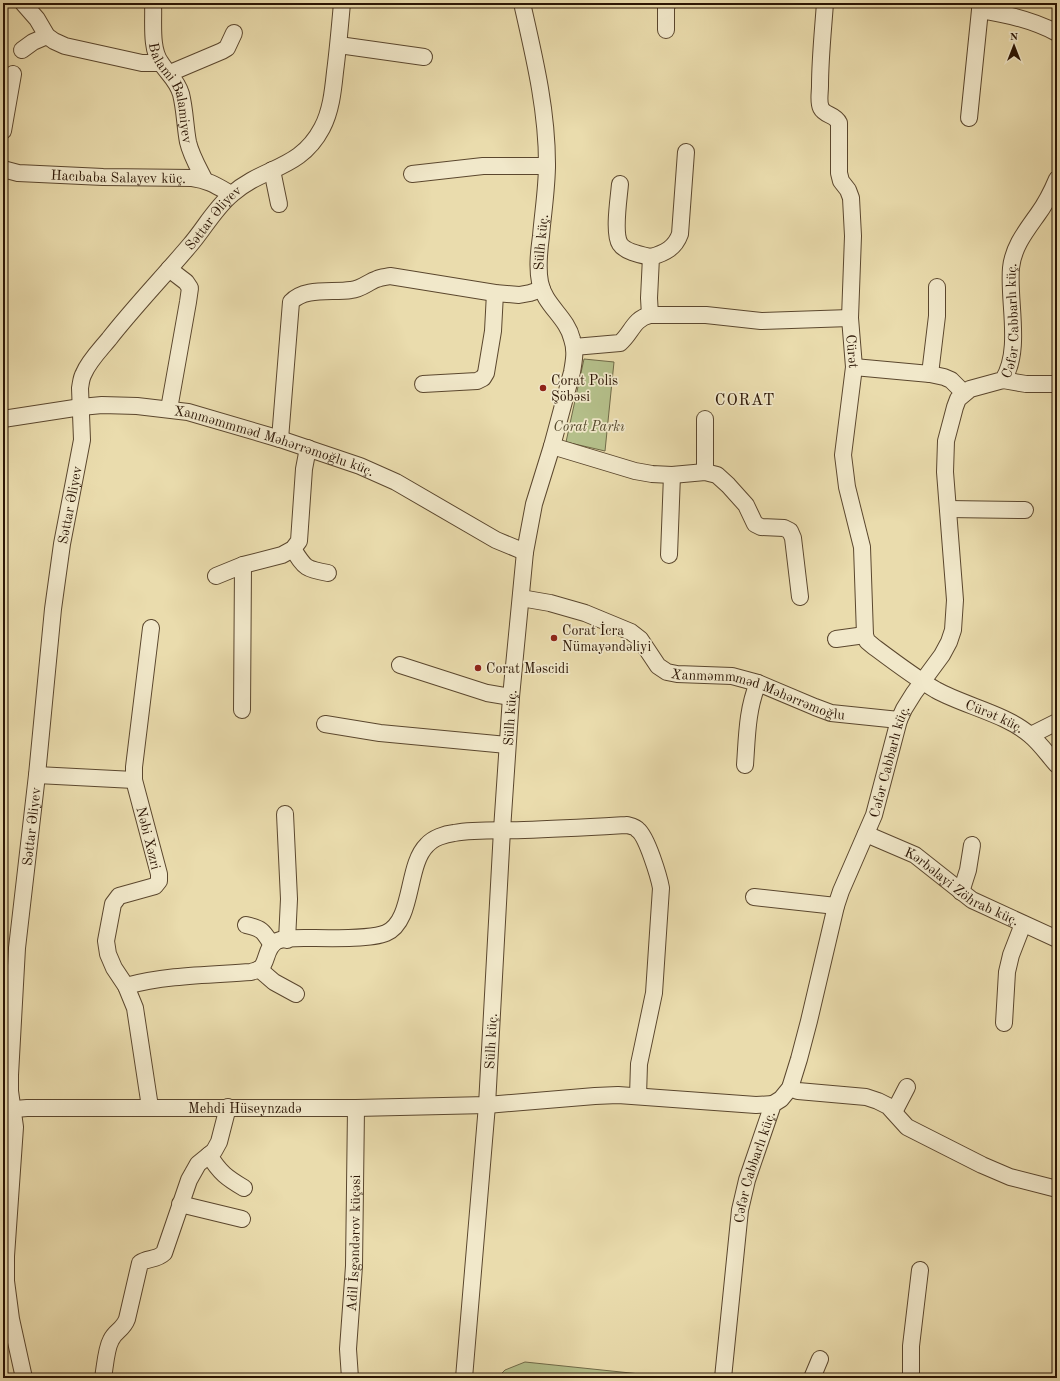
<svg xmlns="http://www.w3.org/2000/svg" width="1060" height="1381" viewBox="0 0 1060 1381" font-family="'Old Standard TT',serif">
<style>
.green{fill:#b5c08b;stroke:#706a48}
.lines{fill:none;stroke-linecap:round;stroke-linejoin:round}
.minor-casing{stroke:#5b472e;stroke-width:18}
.minor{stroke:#f1e8ca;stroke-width:16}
.poi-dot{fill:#8f2418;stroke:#f1e8ca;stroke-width:1.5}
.labels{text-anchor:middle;stroke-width:3.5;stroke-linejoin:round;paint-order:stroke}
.street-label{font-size:14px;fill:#2b1504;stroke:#f1e8ca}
.poi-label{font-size:14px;fill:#2b1504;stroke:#f1e8ca;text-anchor:start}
.park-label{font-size:14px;font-style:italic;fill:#54482c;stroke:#f1e8ca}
.quarter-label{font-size:16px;letter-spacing:1px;fill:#2b1504;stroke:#f1e8ca}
</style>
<rect width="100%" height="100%" fill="#eadcad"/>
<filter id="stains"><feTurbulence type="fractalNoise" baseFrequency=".005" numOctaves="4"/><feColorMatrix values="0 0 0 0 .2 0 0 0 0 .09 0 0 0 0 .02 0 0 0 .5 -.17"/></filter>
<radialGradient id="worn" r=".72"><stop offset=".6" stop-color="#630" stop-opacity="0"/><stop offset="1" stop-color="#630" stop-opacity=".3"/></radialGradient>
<!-- green -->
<g class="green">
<path d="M584 359 614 362 605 451 566 442Z"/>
<path d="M525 1362 669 1377 670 1378H497L505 1370Z"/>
</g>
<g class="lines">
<!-- minor casing -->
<g class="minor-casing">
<g id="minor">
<path d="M23 3 37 19 47 36 54 41 65 46 142 63H160"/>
<path id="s1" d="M153 3C154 20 150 49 161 63 168 74 177 80 181 94 185 110 185 126 188 142 191 155 198 167 204 179"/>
<path id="s2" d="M825 3C823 31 820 59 820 86 820 93 818 102 821 108 825 116 835 114 839 123V173L841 181 848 190 851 198 853 236 850 318 854 367 843 455 847 487 862 547 865 635 867 641 873 646C893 661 914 677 936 690 965 706 1006 714 1030 735 1040 743 1048 755 1057 765"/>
<path d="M980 3V10C1007 14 1033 20 1057 33"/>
<path d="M666 30V7L668 3"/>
<path d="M339 45 424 57"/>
<path d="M22 50 33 42 47 36"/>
<path d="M170 73 222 51 227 48 234 33"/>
<path d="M969 118 980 10"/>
<path d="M3 131 13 74"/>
<path id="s3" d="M3 169 18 173 103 177 192 178C208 180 217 186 231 194"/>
<path d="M272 170 279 204"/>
<path d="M412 174 483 166H547"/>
<path d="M620 184C619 197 613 233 620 244 625 252 642 255 651 257"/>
<path d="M169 269 186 282 190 288 188 302 169 409"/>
<path d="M650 315 649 298 651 257C665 253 675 248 680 234L686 152"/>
<path d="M574 347 620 343C632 333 633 319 650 315H706L761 321 850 318"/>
<path d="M854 367 930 374 944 377 951 380 964 393"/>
<path d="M930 374 937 316V287"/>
<path d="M1003 380 1026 384H1057"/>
<path d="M423 384 477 381 483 378 486 373 493 331 495 293"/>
<path id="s4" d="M3 419 81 407 102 405 137 406 188 412 280 439 360 466 396 482 496 540 525 552"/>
<path d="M280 439 291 302C305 287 332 293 351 290 362 289 368 282 377 279 381 277 386 277 390 276L495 293 519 295 530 293 542 289"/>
<path d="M552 446 635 471 652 474 672 475 705 472 717 475 728 485 746 505 755 524 761 527 784 528 790 531 793 538 800 597"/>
<path d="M705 472V419"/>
<path d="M948 509 1025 510"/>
<path d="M293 549C305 568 305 569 328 573"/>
<path d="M669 555 672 475"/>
<path d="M216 576 243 565 282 555 293 549 299 541 304 469 308 448"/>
<path id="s5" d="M521 598 550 603 585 613 631 632 640 639 658 666 667 672 677 674 732 676 758 683 815 707 831 713 899 720"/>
<path d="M836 639 865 635"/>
<path d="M400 665 487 693 511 697"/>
<path d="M242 710 243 565"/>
<path d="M325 724 380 733 507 745"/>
<path d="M1031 735 1057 722"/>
<path d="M745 765C747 737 747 709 758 683"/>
<path d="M37 775 134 780"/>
<path d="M285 814 289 899 287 940"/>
<path id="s6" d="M866 834 915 855 972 900 1057 939"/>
<path d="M961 892 968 870 972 845"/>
<path d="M754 897 836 906"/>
<path d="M246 925C263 929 263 931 272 945"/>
<path d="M259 969 274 982 296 994"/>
<path d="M126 986C166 975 209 975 251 972 254 971 258 970 260 969 268 962 265 947 277 941 284 938 296 938 304 938 323 938 370 940 386 933 414 921 406 865 427 845 433 838 445 834 454 833 477 829 501 831 524 830 558 829 592 827 627 825 631 826 636 827 638 830 647 837 659 877 661 888L654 993 639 1064 638 1096"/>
<path d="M1004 1023 1007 972 1011 955 1023 924"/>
<path d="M790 1088 798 1091 866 1097 878 1101 888 1106 907 1127 982 1165 1010 1177 1057 1189"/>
<path d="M150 1107 135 1008 126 986 114 968 108 954 106 941 113 904 119 896 155 886 159 881V874L134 780V767L151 628"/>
<path id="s7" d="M3 1110 27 1108H356L487 1105 595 1096 618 1095 756 1105 773 1104"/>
<path d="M894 1112 907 1087"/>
<path d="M209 1155C220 1173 227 1178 244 1188"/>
<path d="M180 1204 242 1219"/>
<path id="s8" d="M24 1378 11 1319 6 1281V1256L15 1127 10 1091V1075L17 948 37 775 53 609 62 544 82 440 80 388C81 383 81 378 84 373 89 361 100 350 109 339 134 307 163 277 190 245 204 229 215 208 232 194 264 166 300 170 322 128 331 111 333 91 335 72 338 49 340 26 342 3"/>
<path d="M103 1378C105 1367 106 1349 111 1340 115 1331 123 1330 127 1319L140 1263C147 1258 157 1260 164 1253L189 1180 198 1164 214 1151 219 1142 228 1107"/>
<path id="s9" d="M350 1378 348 1349 354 1266 356 1108"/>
<path id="s10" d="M464 1378 487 1105 502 830 511 697 525 552 534 504 552 446 572 372C574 361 576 350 572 339 567 317 544 305 540 282 537 267 539 251 541 236 543 212 547 188 547 164 547 109 534 56 522 3"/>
<path id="s11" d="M723 1378 740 1210 747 1180 773 1104 781 1099 790 1088 799 1059 809 1021 836 906 841 891 874 815 899 720 904 709 914 693 942 655 949 642 953 630 955 600 945 472 946 441 955 407 958 399 970 389 1003 380C1022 350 1008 302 1011 268 1013 247 1026 231 1038 214 1046 203 1052 191 1057 179"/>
<path d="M812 1378 820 1359"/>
<path d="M911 1378V1346L920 1270"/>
</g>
</g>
<!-- minor -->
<use href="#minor" class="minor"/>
</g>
<!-- markers -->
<g class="poi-dot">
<circle cx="543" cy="388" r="4"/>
<circle cx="554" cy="638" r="4"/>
<circle cx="478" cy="668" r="4"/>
</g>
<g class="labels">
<!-- street labels -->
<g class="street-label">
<text dy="5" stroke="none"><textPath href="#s1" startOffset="94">Balami Balamiyev</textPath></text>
<text dy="5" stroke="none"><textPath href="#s3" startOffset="116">Hacıbaba Salayev küç.</textPath></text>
<text dy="5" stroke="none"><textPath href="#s8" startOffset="1215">Səttar Əliyev</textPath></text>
<text dy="5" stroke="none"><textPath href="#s10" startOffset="1154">Sülh küç.</textPath></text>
<text dy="5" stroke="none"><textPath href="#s11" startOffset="1138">Cəfər Cabbarlı küç.</textPath></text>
<text dy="5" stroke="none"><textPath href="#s2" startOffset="361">Cürət</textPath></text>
<text dy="5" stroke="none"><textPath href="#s4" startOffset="277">Xanməmmməd Məhərrəmoğlu küç.</textPath></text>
<text dy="5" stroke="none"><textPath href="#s8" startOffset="879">Səttar Əliyev</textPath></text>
<text dy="5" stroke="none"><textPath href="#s5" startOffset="265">Xanməmmməd Məhərrəmoğlu</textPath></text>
<text dy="5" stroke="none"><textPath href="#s2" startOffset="803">Cürət küç.</textPath></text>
<text dy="5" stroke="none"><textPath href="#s10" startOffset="662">Sülh küç.</textPath></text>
<text dy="5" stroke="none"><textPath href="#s11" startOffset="646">Cəfər Cabbarlı küç.</textPath></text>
<text dy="5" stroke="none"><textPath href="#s8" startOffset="555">Səttar Əliyev</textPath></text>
<text transform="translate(149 838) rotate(76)" y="5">Nəbi Xəzri</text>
<text dy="5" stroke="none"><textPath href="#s6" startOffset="110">Kərbəlayi Zöhrab küç.</textPath></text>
<text dy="5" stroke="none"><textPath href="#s10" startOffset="338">Sülh küç.</textPath></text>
<text dy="5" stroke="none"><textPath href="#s7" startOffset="242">Mehdi Hüseynzadə</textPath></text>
<text dy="5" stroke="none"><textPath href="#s11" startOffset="214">Cəfər Cabbarlı küç.</textPath></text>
<text dy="5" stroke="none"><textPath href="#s9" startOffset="135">Adil İsgəndərov küçəsi</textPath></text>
</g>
<!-- poi labels -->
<g class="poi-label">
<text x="551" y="385">Corat Polis<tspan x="551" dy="16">Şöbəsi</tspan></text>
<text x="562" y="635">Corat İcra<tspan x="562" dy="16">Nümayəndəliyi</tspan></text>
<text x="486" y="673">Corat Məscidi</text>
</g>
<!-- park labels -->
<g class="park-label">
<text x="589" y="431">Corat Parkı</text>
</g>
<!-- quarter labels -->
<g class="quarter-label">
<text x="745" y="405">CORAT</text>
</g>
</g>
<!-- margin -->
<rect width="1060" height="1381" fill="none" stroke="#eadcad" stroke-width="16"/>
<rect x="4" y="4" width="1052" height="1373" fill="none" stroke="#2b1504" stroke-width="2"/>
<rect x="8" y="8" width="1044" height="1365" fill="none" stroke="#2b1504"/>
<!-- north arrow -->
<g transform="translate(1014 46)" stroke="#f1e8ca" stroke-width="3" paint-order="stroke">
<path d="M0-3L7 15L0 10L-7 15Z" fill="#2b1504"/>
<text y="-6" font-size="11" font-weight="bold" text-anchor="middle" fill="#2b1504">N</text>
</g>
<rect width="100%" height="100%" filter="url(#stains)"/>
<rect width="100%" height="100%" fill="url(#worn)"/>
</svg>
